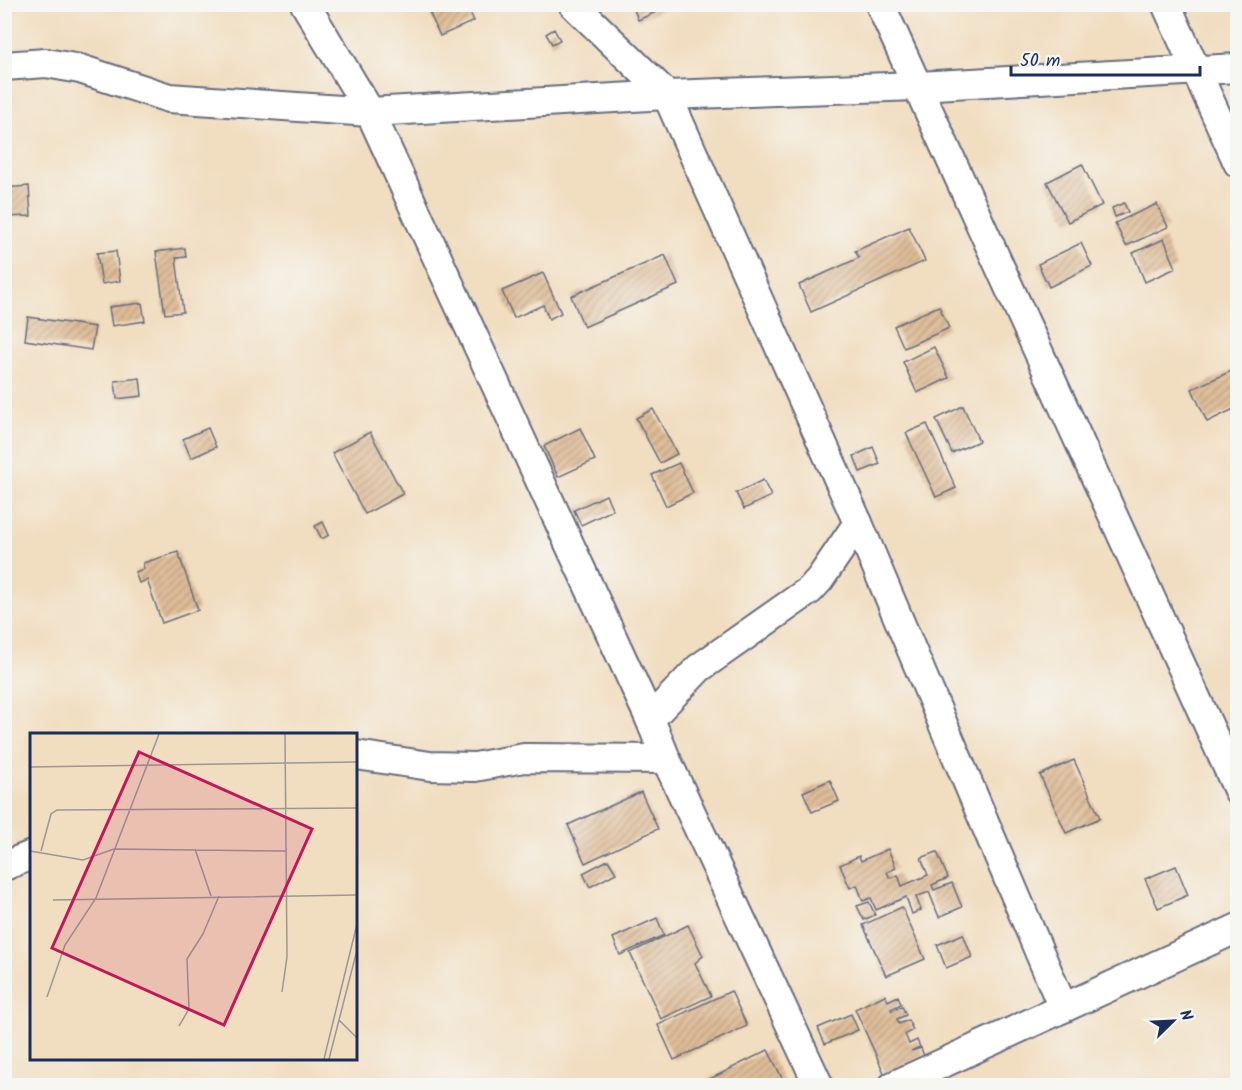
<svg xmlns="http://www.w3.org/2000/svg" width="1242" height="1090" viewBox="0 0 1242 1090" font-family="Kalam,sans-serif">
<style>
.building{fill:url(#building-hatch)}
.lines{fill:none;stroke-linecap:round;stroke-linejoin:round}
.minor-casing{stroke:#666c80;stroke-width:32}
.minor{stroke:#fff;stroke-width:28}
.inset-road{fill:none;stroke:#9b9798;stroke-width:1.5}
.view{fill:#c2185b;fill-opacity:0.15;stroke:#c2185b;stroke-width:3}
.inset-edge{fill:none;stroke:#1b2f5e;stroke-width:3}
</style>
<defs>
<pattern id="building-hatch" width="6" height="6" patternUnits="userSpaceOnUse" patternTransform="scale(1.5)"><rect width="6" height="6" fill="#dfbd98"/><path d="M-1 1l2-2M0 6l6-6M5 7l2-2" fill="none" stroke="#b49a7f"/></pattern>
</defs>
<rect width="100%" height="100%" fill="#f6f6f2"/>
<filter id="ink" filterUnits="userSpaceOnUse"><feTurbulence type="fractalNoise" baseFrequency=".0167" numOctaves="2"/><feDisplacementMap in="SourceGraphic" scale="12" xChannelSelector="R" yChannelSelector="G"/><feConvolveMatrix kernelMatrix="1 2 1 2 8 2 1 2 1" color-interpolation-filters="sRGB"/></filter>
<filter id="wash" filterUnits="userSpaceOnUse"><feTurbulence type="fractalNoise" baseFrequency=".008" numOctaves="4" result="noise"/><feDisplacementMap in="SourceGraphic" scale="24" xChannelSelector="R" yChannelSelector="G"/><feGaussianBlur stdDeviation="1.35" result="paint"/><feColorMatrix in="noise" values="0 0 0 0 0 0 0 0 0 0 0 0 0 0 0 0 0 1.4 0 .05"/><feComposite in="paint" operator="in"/></filter>
<g filter="url(#wash)">
<rect width="100%" height="100%" fill="#f1ddbf"/>
<g id="blocks">
<!-- building -->
<g class="building">
<path d="M632 4H674L638 20Z"/>
<path d="M426 5H466L474 21 440 36Z"/>
<path d="M554 29 560 40 552 44 546 34Z"/>
<path d="M1082 164 1102 205 1068 222 1047 182Z"/>
<path d="M29 186 31 216 4 217V188Z"/>
<path d="M1124 203 1128 212 1115 217 1112 208Z"/>
<path d="M1157 204 1168 227 1126 246 1115 223Z"/>
<path d="M909 227 925 261 811 312 799 285 859 258 855 251Z"/>
<path d="M1164 239 1176 268 1145 282 1133 253Z"/>
<path d="M1081 243 1092 266 1049 287 1038 264Z"/>
<path d="M185 248 186 257 176 258 183 312 165 314 156 252Z"/>
<path d="M116 251 120 281 102 284 97 253Z"/>
<path d="M665 255 678 285 584 327 571 296Z"/>
<path d="M543 273 561 313 549 319 543 305 514 318 502 291Z"/>
<path d="M142 303 145 321 112 326 109 307Z"/>
<path d="M939 306 949 328 904 348 894 326Z"/>
<path d="M28 317 95 327 91 350 25 340Z"/>
<path d="M934 347 949 378 917 393 903 362Z"/>
<path d="M1238 368V407L1207 422 1192 389Z"/>
<path d="M140 378 142 396 117 399 115 381Z"/>
<path d="M963 406 979 441 952 453 936 419Z"/>
<path d="M653 409 677 454 660 463 636 418Z"/>
<path d="M927 424 956 488 936 497 906 433Z"/>
<path d="M208 428 216 447 191 458 183 439Z"/>
<path d="M580 428 595 460 558 477 544 446Z"/>
<path d="M370 432 403 494 365 514 332 453Z"/>
<path d="M873 447 880 464 860 472 854 456Z"/>
<path d="M679 463 693 493 666 506 652 475Z"/>
<path d="M763 480 771 496 744 509 736 493Z"/>
<path d="M606 495 613 510 581 525 574 510Z"/>
<path d="M323 522 329 535 322 539 315 526Z"/>
<path d="M178 552 198 610 162 623 147 580 139 583 135 572 144 569 143 563Z"/>
<path d="M1074 760 1100 818 1066 833 1040 775Z"/>
<path d="M830 780 839 801 812 812 803 792Z"/>
<path d="M641 792 658 829 585 863 568 825Z"/>
<path d="M888 849 896 868 887 872 890 878 898 875 902 886 928 875 921 858 937 852 948 878 932 885 934 890 952 883 962 907 939 917 929 892 916 897 921 910 912 914 906 897 876 910 871 898 863 901 857 885 850 888 840 865 859 856 861 861Z"/>
<path d="M608 860 616 873 590 887 583 873Z"/>
<path d="M1176 866 1188 895 1158 908 1145 879Z"/>
<path d="M869 902 875 915 864 920 857 906Z"/>
<path d="M902 907 925 959 886 976 863 925Z"/>
<path d="M657 918 664 935 620 955 613 938Z"/>
<path d="M688 925 703 956 695 963 711 996 661 1019 630 953Z"/>
<path d="M963 934 972 957 946 968 937 945Z"/>
<path d="M731 991 747 1026 674 1060 658 1025Z"/>
<path d="M885 995 888 1001 898 996 901 1004 891 1009 892 1011 902 1006 906 1015 897 1019 899 1024 908 1020 913 1030 905 1034 909 1044 917 1040 920 1047 911 1051 921 1048 924 1056 885 1075 855 1009Z"/>
<path d="M851 1014 858 1030 825 1044 818 1028Z"/>
<path d="M768 1050 784 1082 776 1086H696Z"/>
</g>
</g>
</g>
<g filter="url(#ink)">
<use href="#blocks" fill-opacity="0" stroke="#666c80" stroke-width="1.5"/>
<g class="lines">
<!-- minor casing -->
<g class="minor-casing">
<g id="minor">
<path d="M305 4 370 112 650 719 666 759 819 1086"/>
<path d="M573 4 667 95 858 523 1063 1008"/>
<path d="M880 4 1238 790"/>
<path d="M1166 4 1238 163"/>
<path d="M4 66 46 63 80 69 169 98 370 112 667 95 917 86 1238 68"/>
<path d="M650 719 699 668 810 590 820 579 858 523"/>
<path d="M356 755 430 766 475 767 524 758 666 759"/>
<path d="M4 866 32 855"/>
<path d="M893 1086 1238 928"/>
</g>
</g>
<!-- minor -->
<use href="#minor" class="minor"/>
</g>
</g>
<!-- overview -->
<g transform="translate(30 733)">
<rect width="327" height="327" fill="#f1ddbf"/>
<path class="inset-road" d="M0 34 327 29M165 116 181 163M0 118 53 127 84 116 256 118M11 118 21 81 27 77 327 75M23 167 327 162M252 259 257 224 255 1M17 264 35 212 66 165 129 1M309 287 327 305M149 293 159 276 157 226 173 201 189 163M294 326 327 191M299 326 327 217"/>
<path class="view" d="M109 19 282 96 194 292 22 215Z"/>
<rect width="327" height="327" class="inset-edge"/>
</g>
<!-- margin -->
<rect width="1242" height="1090" fill="none" stroke="#f6f6f2" stroke-width="24"/>
<!-- north arrow -->
<g transform="translate(1173 1021) rotate(66)" stroke="#f6f6f2" stroke-width="4.5" paint-order="stroke">
<path d="M0-4.5L10 22L0 15L-10 22Z" fill="#1b2f5e"/>
<text y="-9" font-size="16" font-weight="bold" text-anchor="middle" fill="#1b2f5e">N</text>
</g>
<!-- scale -->
<path d="M1011 66v9h189v-9" fill="none" stroke="#1b2f5e" stroke-width="3"/>
<text x="1020" y="66" font-size="18" fill="#1b2f5e" stroke="#f6f6f2" stroke-width="4.5" paint-order="stroke">50 m</text>
</svg>
